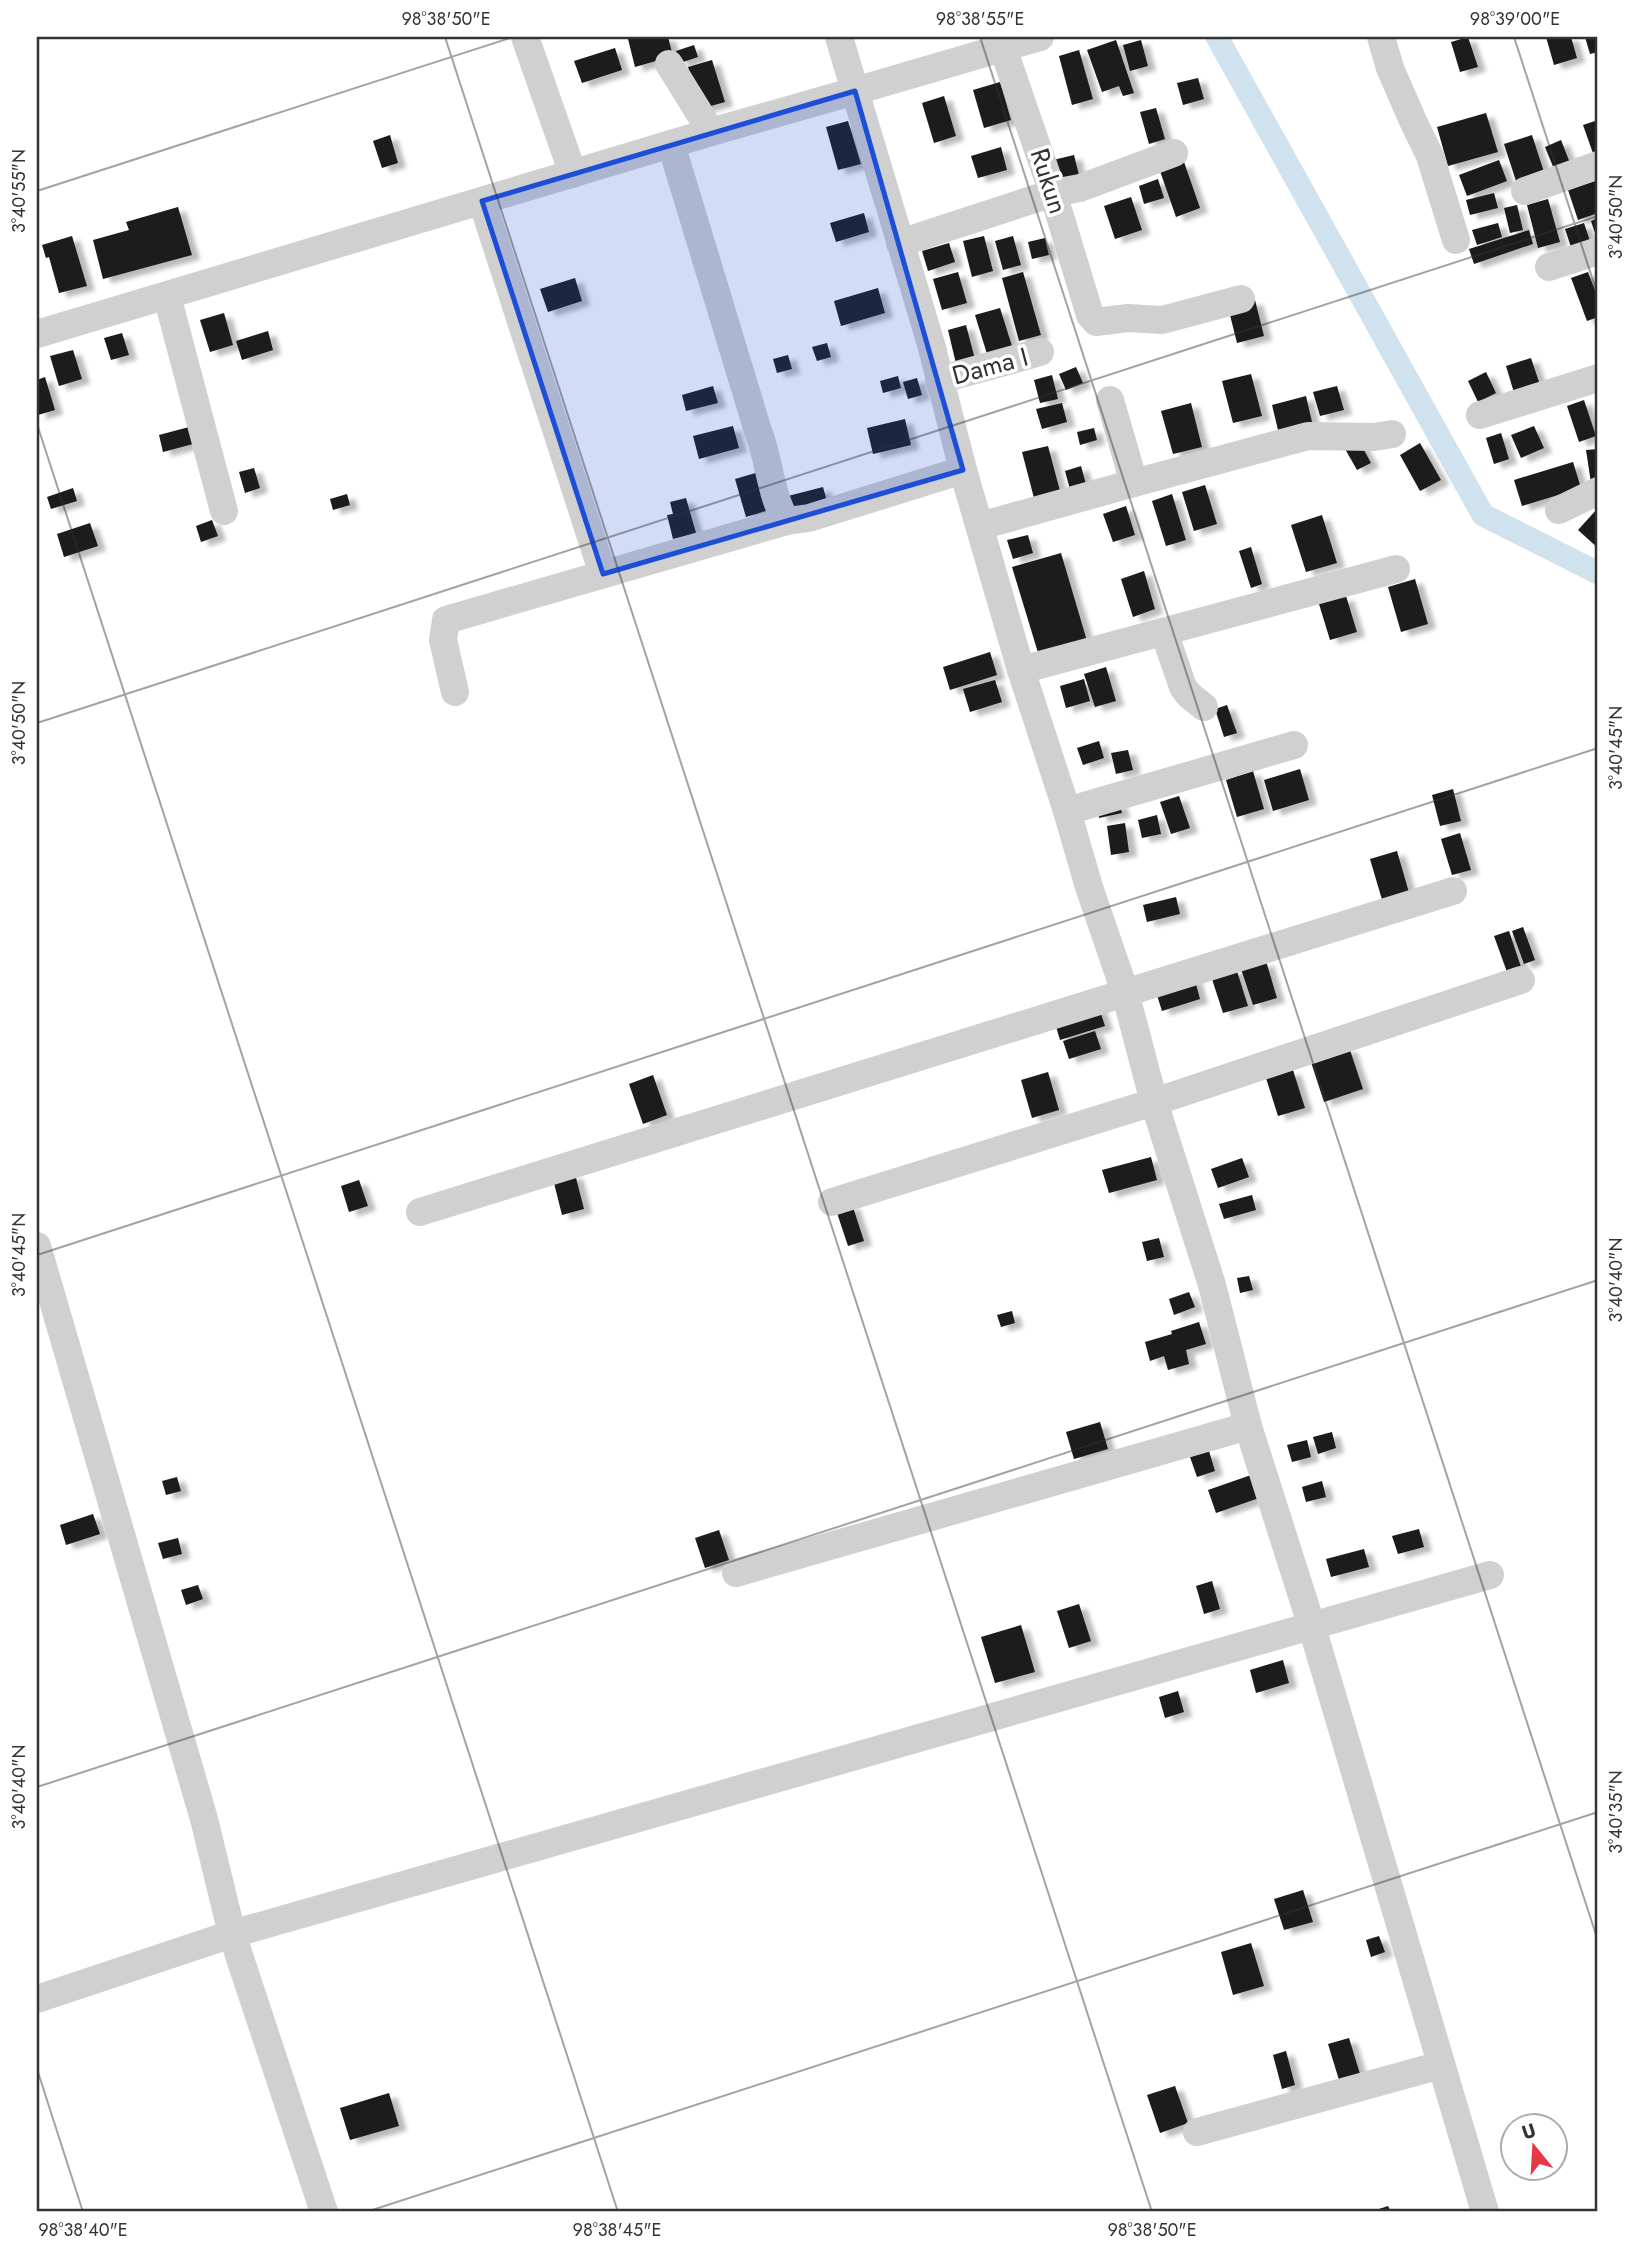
<svg xmlns="http://www.w3.org/2000/svg" width="1635" height="2249" viewBox="0 0 1635 2249" font-family="Jost,sans-serif">
<style>
.lines{fill:none;stroke-linecap:round;stroke-linejoin:round}
.canal{stroke:#cfe2ee;stroke-width:23}
.building{fill:#1a1a1a;filter:url(#shadow)}
.minor{stroke:#d0d0d0;stroke-width:28}
.marked{fill:#1d4ed8;fill-opacity:0.2;stroke:#1d4ed8;stroke-width:5;stroke-linejoin:round}
.ticks{fill:none;stroke:#333;stroke-width:2;stroke-opacity:0.45}
.labels{text-anchor:middle;stroke-width:7;stroke-linejoin:round;paint-order:stroke}
.street-label{font-size:26px;fill:#333;stroke:#fff}
.neatline{fill:none;stroke:#333;stroke-width:2.5}
.ticks-label{font-size:18px;text-anchor:middle;fill:#333}
</style>
<defs>
<filter id="shadow"><feDropShadow dx="8" dy="4.5" stdDeviation="2" flood-color="#0004"/></filter>
</defs>
<rect width="100%" height="100%" fill="#fff"/>
<g class="lines">
<!-- canal -->
<path class="canal" d="M1217 37 1483 515 1598 573"/>
</g>
<!-- building -->
<g class="building">
<path d="M637 37H668L673 56 635 67 628 39Z"/>
<path d="M1468 37 1478 67 1460 72 1451 42Z"/>
<path d="M1546 37H1571L1577 58 1554 65Z"/>
<path d="M1585 37H1598V52L1590 54Z"/>
<path d="M1116 40 1134 93 1123 96 1119 86 1102 92 1087 50Z"/>
<path d="M1141 40 1148 66 1130 71 1123 45Z"/>
<path d="M694 45 698 57 680 63 676 51Z"/>
<path d="M615 48 622 70 582 83 574 61Z"/>
<path d="M1079 50 1093 99 1072 105 1059 56Z"/>
<path d="M712 60 725 102 700 109 688 67Z"/>
<path d="M1198 78 1204 99 1183 105 1177 83Z"/>
<path d="M1000 82 1011 120 984 128 973 90Z"/>
<path d="M944 96 956 136 934 143 922 103Z"/>
<path d="M1156 108 1165 139 1149 144 1140 112Z"/>
<path d="M1486 113 1498 152 1448 166 1437 127Z"/>
<path d="M1598 120V158L1595 159 1583 125Z"/>
<path d="M848 121 861 164 838 170 826 127Z"/>
<path d="M390 135 398 163 382 168 373 141Z"/>
<path d="M1532 135 1544 172 1516 181 1504 144Z"/>
<path d="M1561 140 1570 163 1554 169 1545 147Z"/>
<path d="M1001 147 1007 170 978 178 971 156Z"/>
<path d="M1074 155 1079 175 1058 180 1053 160Z"/>
<path d="M1499 160 1507 181 1467 196 1459 175Z"/>
<path d="M1184 162 1200 208 1176 217 1160 171Z"/>
<path d="M1158 179 1164 198 1144 204 1139 186Z"/>
<path d="M1598 180V213L1578 220 1568 190Z"/>
<path d="M1494 193 1498 208 1470 215 1466 200Z"/>
<path d="M1131 197 1142 230 1115 239 1104 206Z"/>
<path d="M1548 199 1560 242 1538 248 1527 205Z"/>
<path d="M1517 205 1523 230 1510 233 1504 208Z"/>
<path d="M178 207 192 255 103 279 93 240 129 230 126 222Z"/>
<path d="M864 213 869 232 836 242 830 223Z"/>
<path d="M1598 218V242L1591 221Z"/>
<path d="M1498 223 1502 237 1477 245 1472 230Z"/>
<path d="M1584 223 1591 244 1572 250 1565 229Z"/>
<path d="M1529 230 1533 244 1474 264 1469 249Z"/>
<path d="M72 236 87 286 59 293 49 257 46 258 42 245Z"/>
<path d="M984 236 993 271 972 277 963 241Z"/>
<path d="M1013 236 1021 265 1003 270 995 241Z"/>
<path d="M1045 238 1049 255 1032 259 1028 242Z"/>
<path d="M949 243 955 262 928 271 922 251Z"/>
<path d="M958 272 967 303 942 310 933 279Z"/>
<path d="M1023 272 1041 335 1019 341 1002 278Z"/>
<path d="M1588 272 1598 298V317L1587 321 1571 278Z"/>
<path d="M575 278 582 301 548 312 540 289Z"/>
<path d="M878 288 885 313 841 326 834 301Z"/>
<path d="M1255 300 1264 336 1237 343 1228 307Z"/>
<path d="M1000 308 1012 346 987 354 975 315Z"/>
<path d="M224 313 233 345 210 352 200 320Z"/>
<path d="M966 325 977 367 958 372 948 330Z"/>
<path d="M268 331 273 350 242 360 236 341Z"/>
<path d="M122 333 129 355 111 360 104 338Z"/>
<path d="M827 343 831 357 817 361 812 347Z"/>
<path d="M73 350 82 379 59 386 50 356Z"/>
<path d="M788 355 792 369 777 373 773 359Z"/>
<path d="M1531 358 1541 388 1515 396 1506 366Z"/>
<path d="M1076 367 1083 383 1066 390 1059 374Z"/>
<path d="M1486 372 1496 393 1478 402 1468 381Z"/>
<path d="M1251 374 1262 416 1233 423 1222 381Z"/>
<path d="M1052 375 1058 399 1040 403 1034 380Z"/>
<path d="M898 376 901 388 883 393 880 381Z"/>
<path d="M45 377 55 410 38 415 37 380Z"/>
<path d="M917 378 922 395 908 399 903 382Z"/>
<path d="M713 386 718 403 686 411 682 395Z"/>
<path d="M1337 386 1344 410 1320 416 1313 392Z"/>
<path d="M1306 396 1312 422 1278 430 1272 405Z"/>
<path d="M1584 400 1596 436 1579 442 1567 406Z"/>
<path d="M1062 403 1067 422 1042 429 1036 409Z"/>
<path d="M1191 403 1202 447 1173 454 1161 411Z"/>
<path d="M905 419 911 445 873 454 867 428Z"/>
<path d="M733 426 739 448 699 459 693 436Z"/>
<path d="M1534 426 1544 448 1521 458 1511 435Z"/>
<path d="M189 427 193 444 163 452 159 435Z"/>
<path d="M1094 428 1097 440 1080 445 1077 432Z"/>
<path d="M1501 433 1509 459 1494 464 1486 438Z"/>
<path d="M1358 439 1371 463 1357 470 1344 447Z"/>
<path d="M1420 443 1441 480 1420 491 1400 455Z"/>
<path d="M1048 446 1060 491 1034 498 1022 452Z"/>
<path d="M1598 449V482L1591 483 1586 450Z"/>
<path d="M1573 462 1581 488 1522 506 1514 480Z"/>
<path d="M1081 466 1087 488 1071 493 1065 471Z"/>
<path d="M254 468 260 488 245 493 239 472Z"/>
<path d="M759 472 769 510 746 517 735 479Z"/>
<path d="M1205 485 1217 524 1194 531 1182 492Z"/>
<path d="M823 487 828 505 793 514 788 496Z"/>
<path d="M73 488 77 501 51 509 47 497Z"/>
<path d="M347 494 350 505 333 510 330 499Z"/>
<path d="M1172 494 1186 540 1166 546 1152 501Z"/>
<path d="M686 498 696 533 673 539 667 515 673 514 670 502Z"/>
<path d="M1126 506 1135 535 1113 542 1103 514Z"/>
<path d="M1598 508V548L1578 530Z"/>
<path d="M1322 515 1337 563 1306 572 1291 525Z"/>
<path d="M212 520 218 536 201 542 196 526Z"/>
<path d="M90 523 98 546 64 557 57 534Z"/>
<path d="M1028 535 1033 553 1013 559 1007 540Z"/>
<path d="M1251 547 1262 584 1251 588 1239 551Z"/>
<path d="M1061 553 1087 641 1039 656 1012 567Z"/>
<path d="M1144 571 1155 609 1133 617 1121 579Z"/>
<path d="M1415 579 1428 624 1401 632 1388 587Z"/>
<path d="M1346 596 1357 632 1330 640 1319 604Z"/>
<path d="M990 652 997 675 950 690 943 667Z"/>
<path d="M1106 667 1116 701 1095 707 1084 674Z"/>
<path d="M1084 679 1090 701 1066 708 1060 686Z"/>
<path d="M995 680 1002 702 970 712 963 689Z"/>
<path d="M1227 705 1237 733 1224 737 1215 709Z"/>
<path d="M1099 741 1104 758 1083 765 1077 748Z"/>
<path d="M1128 750 1133 770 1116 774 1111 753Z"/>
<path d="M1300 769 1309 800 1273 811 1264 780Z"/>
<path d="M1253 771 1264 809 1237 817 1226 780Z"/>
<path d="M1453 789 1461 821 1440 826 1432 795Z"/>
<path d="M1179 796 1190 828 1171 834 1160 802Z"/>
<path d="M1119 802 1122 813 1099 818 1098 807Z"/>
<path d="M1157 815 1161 834 1142 838 1138 820Z"/>
<path d="M1125 823 1129 852 1111 855 1107 826Z"/>
<path d="M1460 833 1471 870 1452 875 1441 839Z"/>
<path d="M1397 851 1410 896 1383 903 1370 859Z"/>
<path d="M1176 897 1180 914 1147 922 1143 905Z"/>
<path d="M1523 927 1535 960 1524 964 1512 931Z"/>
<path d="M1509 931 1521 967 1507 972 1494 936Z"/>
<path d="M1266 961 1277 998 1253 1005 1241 969Z"/>
<path d="M1236 968 1248 1006 1223 1013 1211 976Z"/>
<path d="M1194 977 1200 999 1162 1011 1155 989Z"/>
<path d="M1098 1005 1105 1026 1060 1040 1054 1020Z"/>
<path d="M1095 1031 1101 1049 1069 1059 1063 1041Z"/>
<path d="M1349 1047 1363 1089 1324 1102 1310 1059Z"/>
<path d="M1293 1070 1305 1108 1278 1116 1266 1078Z"/>
<path d="M1048 1072 1059 1110 1032 1118 1021 1080Z"/>
<path d="M653 1075 667 1115 643 1124 629 1084Z"/>
<path d="M1151 1157 1157 1180 1109 1193 1102 1170Z"/>
<path d="M1242 1158 1249 1177 1218 1188 1211 1169Z"/>
<path d="M575 1174 584 1209 562 1215 553 1179Z"/>
<path d="M359 1180 368 1206 349 1212 341 1186Z"/>
<path d="M1252 1195 1256 1210 1224 1219 1219 1204Z"/>
<path d="M852 1204 864 1241 848 1246 836 1210Z"/>
<path d="M1159 1238 1164 1257 1147 1261 1142 1242Z"/>
<path d="M1249 1276 1253 1290 1240 1293 1237 1278Z"/>
<path d="M1189 1292 1195 1307 1174 1315 1169 1299Z"/>
<path d="M1012 1311 1015 1323 1001 1327 997 1315Z"/>
<path d="M1199 1322 1206 1344 1186 1350 1189 1364 1168 1370 1164 1356 1150 1361 1145 1342 1172 1334 1171 1331Z"/>
<path d="M1100 1422 1108 1449 1074 1459 1066 1432Z"/>
<path d="M1332 1432 1336 1448 1318 1454 1313 1437Z"/>
<path d="M1307 1440 1311 1457 1292 1462 1287 1445Z"/>
<path d="M1209 1451 1215 1471 1197 1477 1190 1457Z"/>
<path d="M1251 1475 1259 1498 1216 1513 1208 1490Z"/>
<path d="M177 1477 181 1491 166 1495 162 1481Z"/>
<path d="M1322 1481 1326 1497 1306 1502 1302 1487Z"/>
<path d="M93 1514 100 1534 66 1545 60 1525Z"/>
<path d="M1419 1529 1424 1547 1398 1554 1392 1536Z"/>
<path d="M719 1530 729 1560 705 1568 695 1538Z"/>
<path d="M178 1538 182 1554 163 1559 158 1543Z"/>
<path d="M1364 1549 1369 1567 1331 1577 1326 1559Z"/>
<path d="M1212 1581 1220 1609 1204 1614 1196 1586Z"/>
<path d="M198 1585 203 1599 186 1605 181 1590Z"/>
<path d="M1079 1604 1091 1641 1069 1648 1057 1611Z"/>
<path d="M1021 1625 1035 1672 995 1683 981 1637Z"/>
<path d="M1283 1660 1289 1683 1256 1693 1250 1670Z"/>
<path d="M1178 1691 1184 1712 1165 1718 1159 1697Z"/>
<path d="M1303 1890 1313 1922 1284 1930 1274 1899Z"/>
<path d="M1379 1936 1385 1952 1371 1957 1366 1940Z"/>
<path d="M1251 1943 1264 1986 1233 1995 1221 1952Z"/>
<path d="M1349 2038 1360 2074 1339 2080 1328 2044Z"/>
<path d="M1286 2051 1295 2085 1282 2089 1273 2055Z"/>
<path d="M1175 2086 1188 2123 1160 2133 1147 2095Z"/>
<path d="M389 2093 399 2126 350 2140 340 2108Z"/>
<path d="M1388 2206 1391 2212H1370Z"/>
</g>
<g class="lines">
<!-- minor -->
<g class="minor">
<path d="M525 37 573 174"/>
<path d="M1040 37 855 91 931 344 963 470 1021 670 1067 811 1089 887 1125 992 1154 1102 1212 1285 1248 1426 1312 1627 1485 2212"/>
<path d="M1381 37 1390 68 1413 121 1430 156 1456 240"/>
<path d="M1003 48 1053 193 1090 315 1096 322 1128 318 1162 320 1241 299"/>
<path d="M669 64 711 132"/>
<path d="M671 144 758 431C769 457 771 500 787 521L809 518 963 470"/>
<path d="M1525 191 1598 165"/>
<path d="M482 201 603 574"/>
<path d="M900 243 1053 193 1080 188 1174 153"/>
<path d="M1549 267 1598 251"/>
<path d="M167 296 224 511"/>
<path d="M37 334 711 132 855 91 839 37"/>
<path d="M939 380 1040 352"/>
<path d="M1480 415 1598 378"/>
<path d="M1134 483 1308 436 1374 437 1392 434"/>
<path d="M1559 510 1598 491"/>
<path d="M980 526 1134 483 1110 400"/>
<path d="M1164 632 1183 687 1189 695 1204 707"/>
<path d="M1021 670 1396 569"/>
<path d="M455 692 443 640 446 620 787 521"/>
<path d="M1067 811 1294 745"/>
<path d="M832 1202 1154 1102 1521 980"/>
<path d="M420 1212 1453 891"/>
<path d="M37 1246 204 1819 232 1934 324 2212"/>
<path d="M736 1573 1248 1426"/>
<path d="M37 1999 232 1934 1490 1575"/>
<path d="M1197 2132 1441 2065"/>
</g>
</g>
<!-- marked area -->
<path class="marked" d="M855 91 963 470 603 574 482 201Z"/>
<!-- ticks -->
<path class="ticks" d="M445 37 1152 2212M980 37 1598 1941M1514 37 1598 296M37 191 513 37M37 424 618 2212M37 723 1598 216M37 1255 1598 748M37 1787 1598 1280M37 2069 83 2212M366 2212 1598 1812"/>
<g class="labels">
<!-- street labels -->
<g class="street-label">
<text transform="translate(1049 181) rotate(72)" y="9">Rukun</text>
<text transform="translate(990 366) rotate(-15)" y="9">Dama I</text>
</g>
</g>
<!-- border -->
<rect width="1635" height="2249" fill="none" stroke="#ffffff" stroke-width="77"/>
<!-- north arrow -->
<g transform="translate(1534 2147) rotate(342)"><circle r="33" fill="#ffffff" stroke="#adadad" stroke-width="2"/>
<path d="M0-5L12 26L0 18L-12 26Z" fill="#e63946"/>
<text y="-10" font-size="19" font-weight="bold" text-anchor="middle" fill="#333333">U</text>
</g>
<rect x="38" y="38" width="1558" height="2172" class="neatline"/>
<g class="ticks-label">
<text x="446" y="25">98°38'50"E</text>
<text x="980" y="25">98°38'55"E</text>
<text x="1515" y="25">98°39'00"E</text>
<text transform="translate(19 191) rotate(-90)" y="6">3°40'55"N</text>
<text transform="translate(1616 217) rotate(-90)" y="6">3°40'50"N</text>
<text transform="translate(19 723) rotate(-90)" y="6">3°40'50"N</text>
<text transform="translate(1616 748) rotate(-90)" y="6">3°40'45"N</text>
<text transform="translate(19 1255) rotate(-90)" y="6">3°40'45"N</text>
<text transform="translate(1616 1280) rotate(-90)" y="6">3°40'40"N</text>
<text transform="translate(19 1787) rotate(-90)" y="6">3°40'40"N</text>
<text transform="translate(1616 1812) rotate(-90)" y="6">3°40'35"N</text>
<text x="83" y="2236">98°38'40"E</text>
<text x="617" y="2236">98°38'45"E</text>
<text x="1152" y="2236">98°38'50"E</text>
</g>
</svg>
